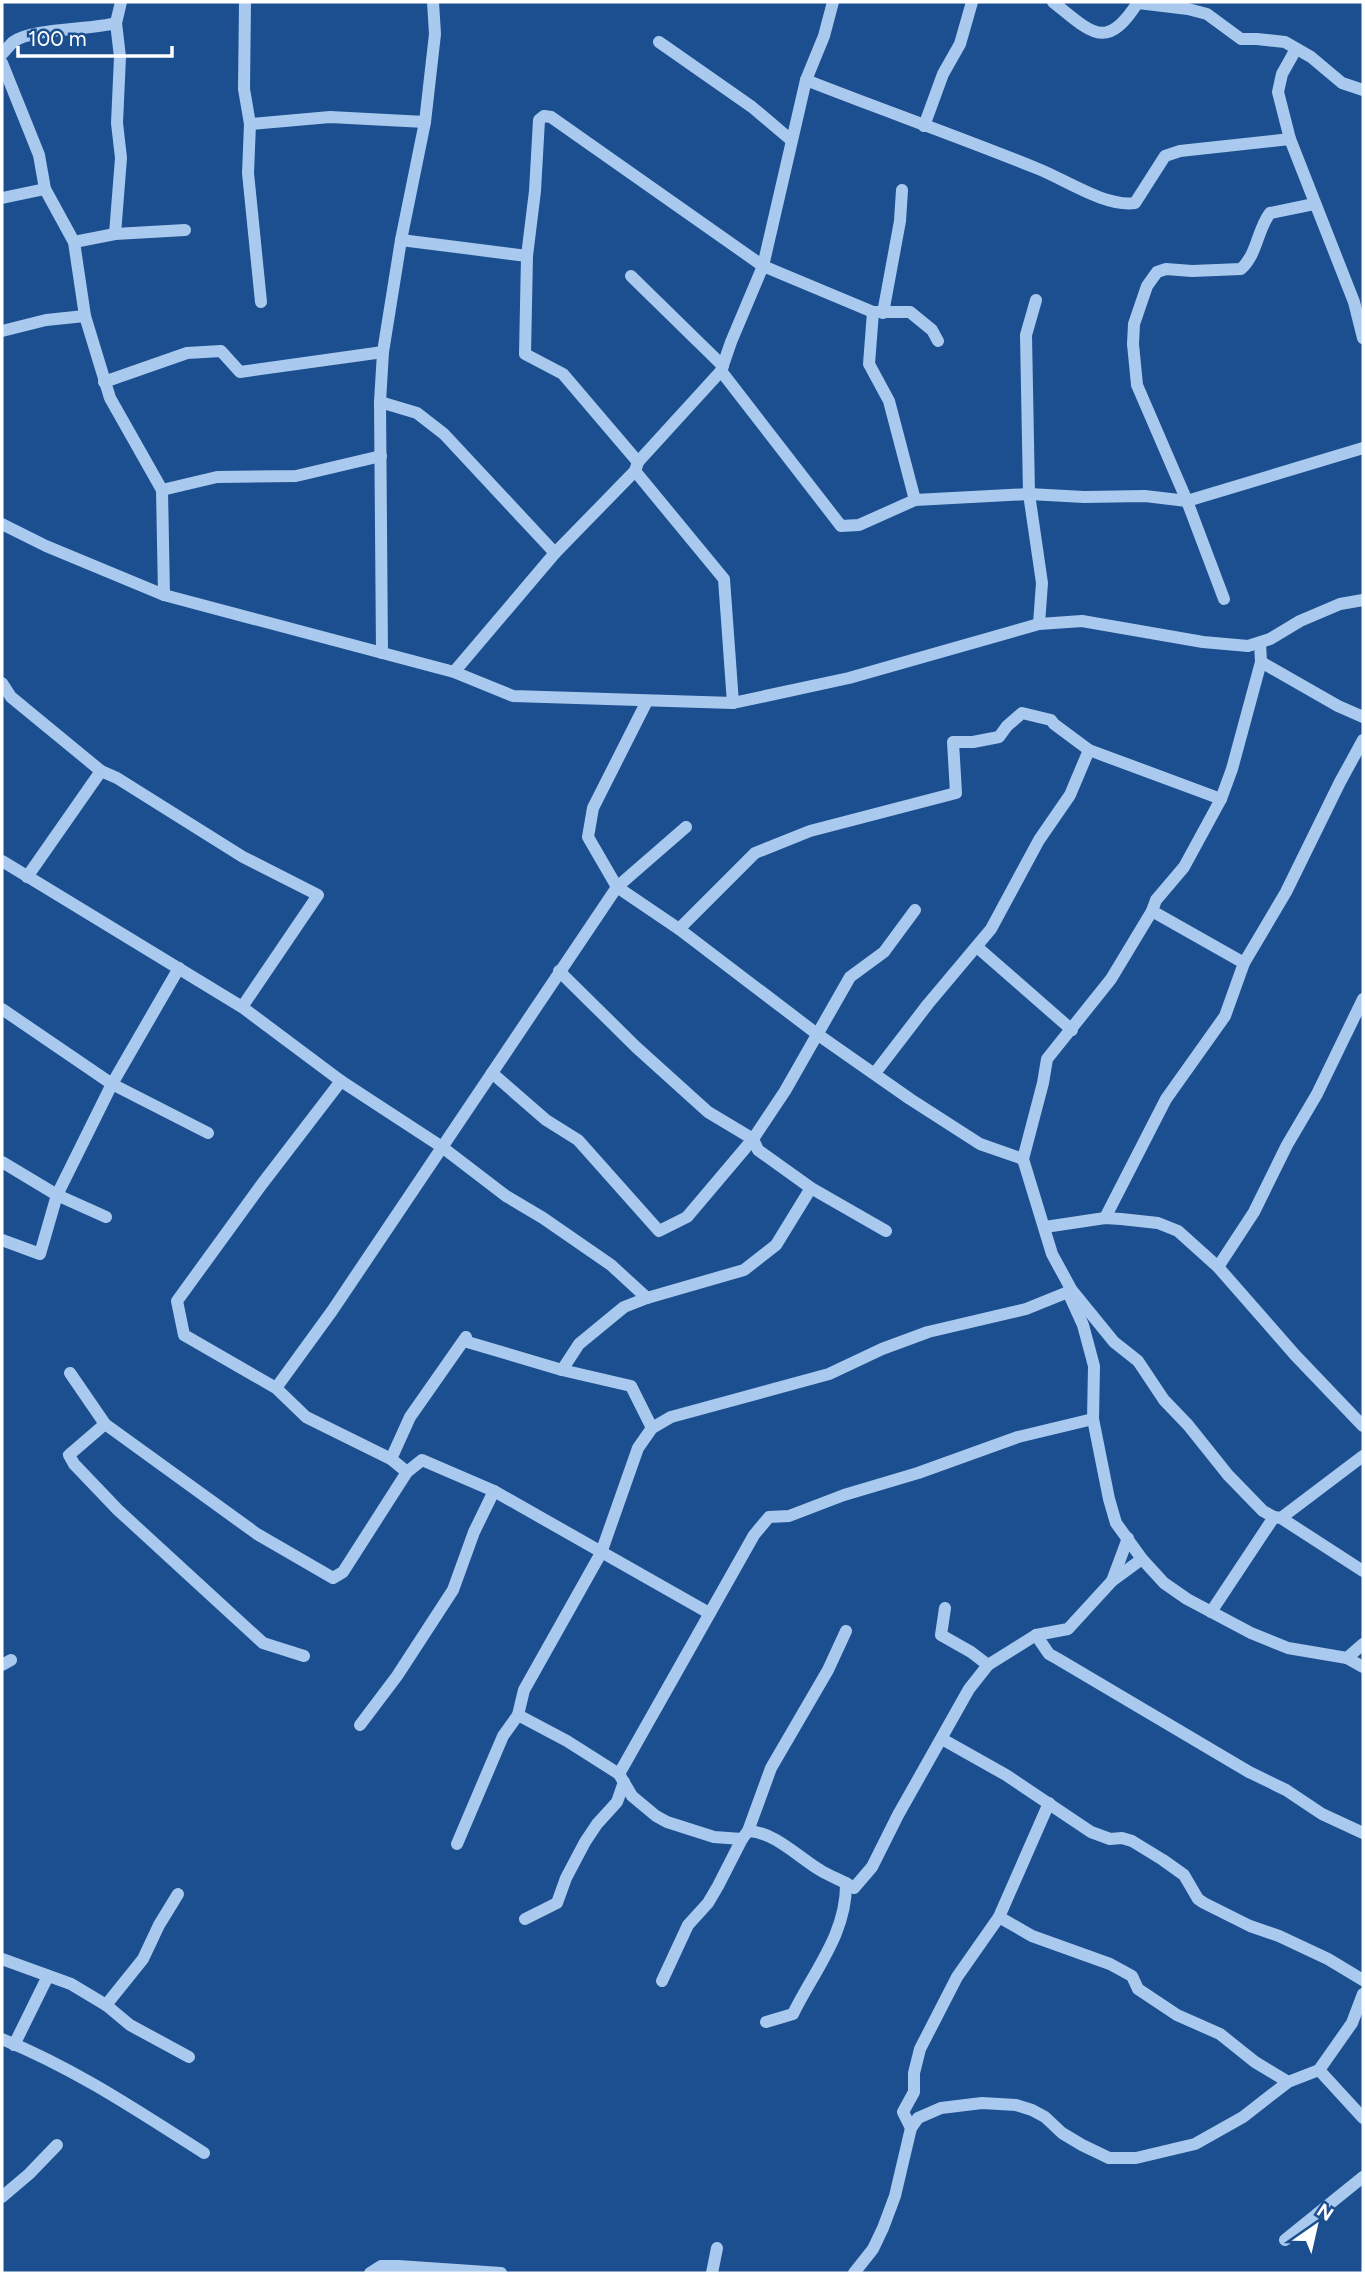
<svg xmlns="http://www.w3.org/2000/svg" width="1365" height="2275" viewBox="0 0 1365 2275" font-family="Figtree,sans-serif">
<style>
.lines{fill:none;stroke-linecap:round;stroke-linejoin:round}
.minor{stroke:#a9c9ee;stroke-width:12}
</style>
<rect width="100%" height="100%" fill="#1b4f8f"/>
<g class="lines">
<!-- minor -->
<g class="minor">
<path d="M245 2 244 89 250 124 248 173 261 302"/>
<path d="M1053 2C1091 32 1106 53 1138 2"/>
<path d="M1138 3 1188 9 1207 14 1241 39H1257L1285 42 1311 57 1342 83 1363 90"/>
<path d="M659 42 752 107 791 140"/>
<path d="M2 54C5 51 9 46 13 42 31 28 91 30 116 23"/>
<path d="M2 63 39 155 45 189 74 242 85 316 110 398 162 490 164 595"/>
<path d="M806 80C882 110 960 137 1036 168 1065 179 1104 207 1135 203L1165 156 1180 151 1290 139 1278 92 1282 74 1296 49"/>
<path d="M250 124 330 117 425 122"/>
<path d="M924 126 943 74 960 44 972 2"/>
<path d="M1290 139 1354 302 1363 338"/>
<path d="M2 198 45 189"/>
<path d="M115 234 121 158 117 123 120 57 116 23 121 2"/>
<path d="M401 240 527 256"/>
<path d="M74 242 115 234 185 230"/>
<path d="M631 276 723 366"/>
<path d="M1036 300 1026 335 1029 494 1042 583 1039 624"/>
<path d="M873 312 869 364 889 401 915 500"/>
<path d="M883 313 900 221 902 190"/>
<path d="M2 331 46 320 85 316"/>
<path d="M721 371 841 526 859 525 915 500 1029 494 1084 497 1145 496 1187 501 1363 448"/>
<path d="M104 382 187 353 221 351 240 372 383 352"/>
<path d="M380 402 417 413 444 434 555 553"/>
<path d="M638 462 563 374 525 354 527 256 535 191 539 120 544 116 551 117 763 266 873 312H910L932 330 938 341"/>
<path d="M635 471 724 579 733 703"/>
<path d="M162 490 217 477 296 476 381 456"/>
<path d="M2 524 46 546 164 595 454 672 513 696 733 703 849 678 1039 624 1082 621 1203 642 1248 646 1270 639 1300 621 1340 604 1363 600"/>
<path d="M1224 599 1187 501 1137 385 1133 344 1134 324 1147 286 1157 272 1166 269 1192 271 1241 269C1258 253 1257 230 1270 213L1314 204"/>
<path d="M1260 643 1261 662 1232 769 1221 799 1184 867 1156 900 1152 911 1111 979 1047 1059 1043 1083 1023 1159 1052 1254 1070 1287 1068 1292 1083 1325 1094 1366 1093 1419 1109 1499 1116 1523 1142 1559 1164 1583 1187 1599 1251 1633 1288 1648 1347 1658 1363 1667"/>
<path d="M382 653 380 402 383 352 401 240 425 122 435 34 433 2"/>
<path d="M1261 662 1338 706 1363 717"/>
<path d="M454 672 555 553 635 471 638 462 721 371 731 342 763 266 806 80 824 36 833 2"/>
<path d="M2 683 11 697 101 771 117 778 243 857 318 895 242 1007"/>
<path d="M647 701 593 808 588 837 617 887 679 929 817 1034 910 1099 980 1144 1023 1159"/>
<path d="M2 861 242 1007 341 1081 442 1147 506 1196 543 1218 611 1265 647 1298"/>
<path d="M27 877 101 771"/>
<path d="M1152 911 1244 963"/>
<path d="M679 929 755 853 810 831 956 793 953 742H973L999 737 1007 726 1022 713 1051 720 1054 724 1089 750 1221 799"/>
<path d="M977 947 1072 1030"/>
<path d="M559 971 636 1047 708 1112 753 1139 758 1150 811 1188 886 1231"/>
<path d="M2 1009 112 1084 208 1133"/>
<path d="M492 1073 546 1120 578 1140 659 1231 687 1217 753 1139 785 1091 850 977 884 952 915 910"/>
<path d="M875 1073 928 1004 991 929 1039 840 1070 795 1089 750"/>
<path d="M341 1081 262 1184 177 1301 184 1335 276 1388 306 1417 391 1459 407 1472 422 1460 494 1491 709 1613"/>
<path d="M2 1162 57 1195 106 1217"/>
<path d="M1105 1218 1166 1099 1225 1016 1244 963 1286 892 1340 782 1363 740"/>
<path d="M1045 1227 1105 1218 1121 1219 1158 1223 1178 1231 1218 1267 1295 1355 1363 1426"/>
<path d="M2 1240 40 1254 57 1195 112 1084 179 968"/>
<path d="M1218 1267 1254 1212 1287 1145 1317 1094 1363 999"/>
<path d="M1070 1288 1114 1342 1138 1361 1164 1400 1188 1425 1228 1475 1263 1511 1274 1517 1281 1518 1363 1571"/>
<path d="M464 1341 562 1370 579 1344 624 1307 647 1298 744 1270 776 1245 811 1188"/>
<path d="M562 1370 631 1386 652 1428"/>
<path d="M70 1373 105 1424 257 1534 333 1578 343 1572 407 1472"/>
<path d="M276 1388 332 1311 617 887 686 827"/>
<path d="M105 1424 69 1455 74 1464 118 1510 263 1643 304 1656"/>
<path d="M391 1459 410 1417 466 1337"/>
<path d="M1281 1518 1363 1456"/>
<path d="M1112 1581 1128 1538"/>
<path d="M945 1608 941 1635 971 1652 988 1665"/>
<path d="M1211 1612 1274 1517"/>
<path d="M1036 1635 1049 1654 1058 1659 1249 1772 1286 1790 1322 1814 1363 1833"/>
<path d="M1347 1658 1363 1644"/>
<path d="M2 1665 11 1660"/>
<path d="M518 1715 567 1741 619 1774 632 1796 656 1816 667 1822 714 1837 742 1839"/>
<path d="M360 1725 397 1676 453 1590 474 1532 494 1491"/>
<path d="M942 1739 1006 1775 1091 1832 1110 1839 1122 1838 1132 1841 1163 1860 1184 1875 1198 1899 1204 1903 1250 1926 1279 1936 1328 1959 1363 1980"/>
<path d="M619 1774 754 1535 769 1517 789 1516 844 1495 918 1473 1018 1437 1093 1419"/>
<path d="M748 1831C775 1832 798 1857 820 1870 831 1877 844 1881 854 1888L872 1867 898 1815 969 1689 988 1665 1036 1635 1068 1629 1112 1581 1142 1559"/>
<path d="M457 1844 503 1736 518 1715 524 1690 601 1553 638 1448 652 1428 671 1417 829 1374 882 1349 928 1332 1026 1309 1068 1292"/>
<path d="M999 1917 1032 1936 1110 1964 1132 1976 1138 1989 1177 2015 1220 2034 1255 2062 1288 2082"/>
<path d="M525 1919 557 1903 566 1878 585 1842 597 1824 617 1802 624 1782"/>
<path d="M2 1959 71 1984 106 2005 130 2025 189 2057"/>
<path d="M662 1981 688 1925 708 1903 718 1886 742 1839 748 1831 771 1768 828 1670 846 1631"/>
<path d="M106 2005 143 1959 159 1925 178 1894"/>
<path d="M766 2022 793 2014C814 1971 847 1933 846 1883"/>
<path d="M2 2039C74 2068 138 2111 204 2153"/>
<path d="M14 2045 48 1976"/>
<path d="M1319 2070 1363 2118"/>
<path d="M911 2128 903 2112 914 2092V2073L920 2049 957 1977 999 1917 1049 1803"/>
<path d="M2 2197 29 2174 57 2145"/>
<path d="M1285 2240 1363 2177"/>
<path d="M370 2273 381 2266H398"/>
<path d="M398 2273V2266L501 2273"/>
<path d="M712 2273 717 2248"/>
<path d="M854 2273 873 2249 883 2228 895 2196 911 2128 918 2118 941 2108 982 2103 1016 2105 1032 2110 1045 2117 1062 2133 1082 2145 1109 2158H1136L1195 2144 1243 2117 1288 2082 1319 2070 1352 2023 1363 1994"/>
</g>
</g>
<!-- border -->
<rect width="1365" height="2275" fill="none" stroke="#ffffff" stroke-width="7"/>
<!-- north arrow -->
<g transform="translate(1316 2226) rotate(34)" stroke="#1b4f8f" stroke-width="5" paint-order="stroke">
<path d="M0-5L12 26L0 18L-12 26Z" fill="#ffffff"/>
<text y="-10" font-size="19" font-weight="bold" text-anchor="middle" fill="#ffffff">N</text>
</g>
<!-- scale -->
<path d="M18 46v10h154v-10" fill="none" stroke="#ffffff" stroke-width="3.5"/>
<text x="28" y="46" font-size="21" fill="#ffffff" stroke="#1b4f8f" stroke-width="5" paint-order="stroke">100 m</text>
</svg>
